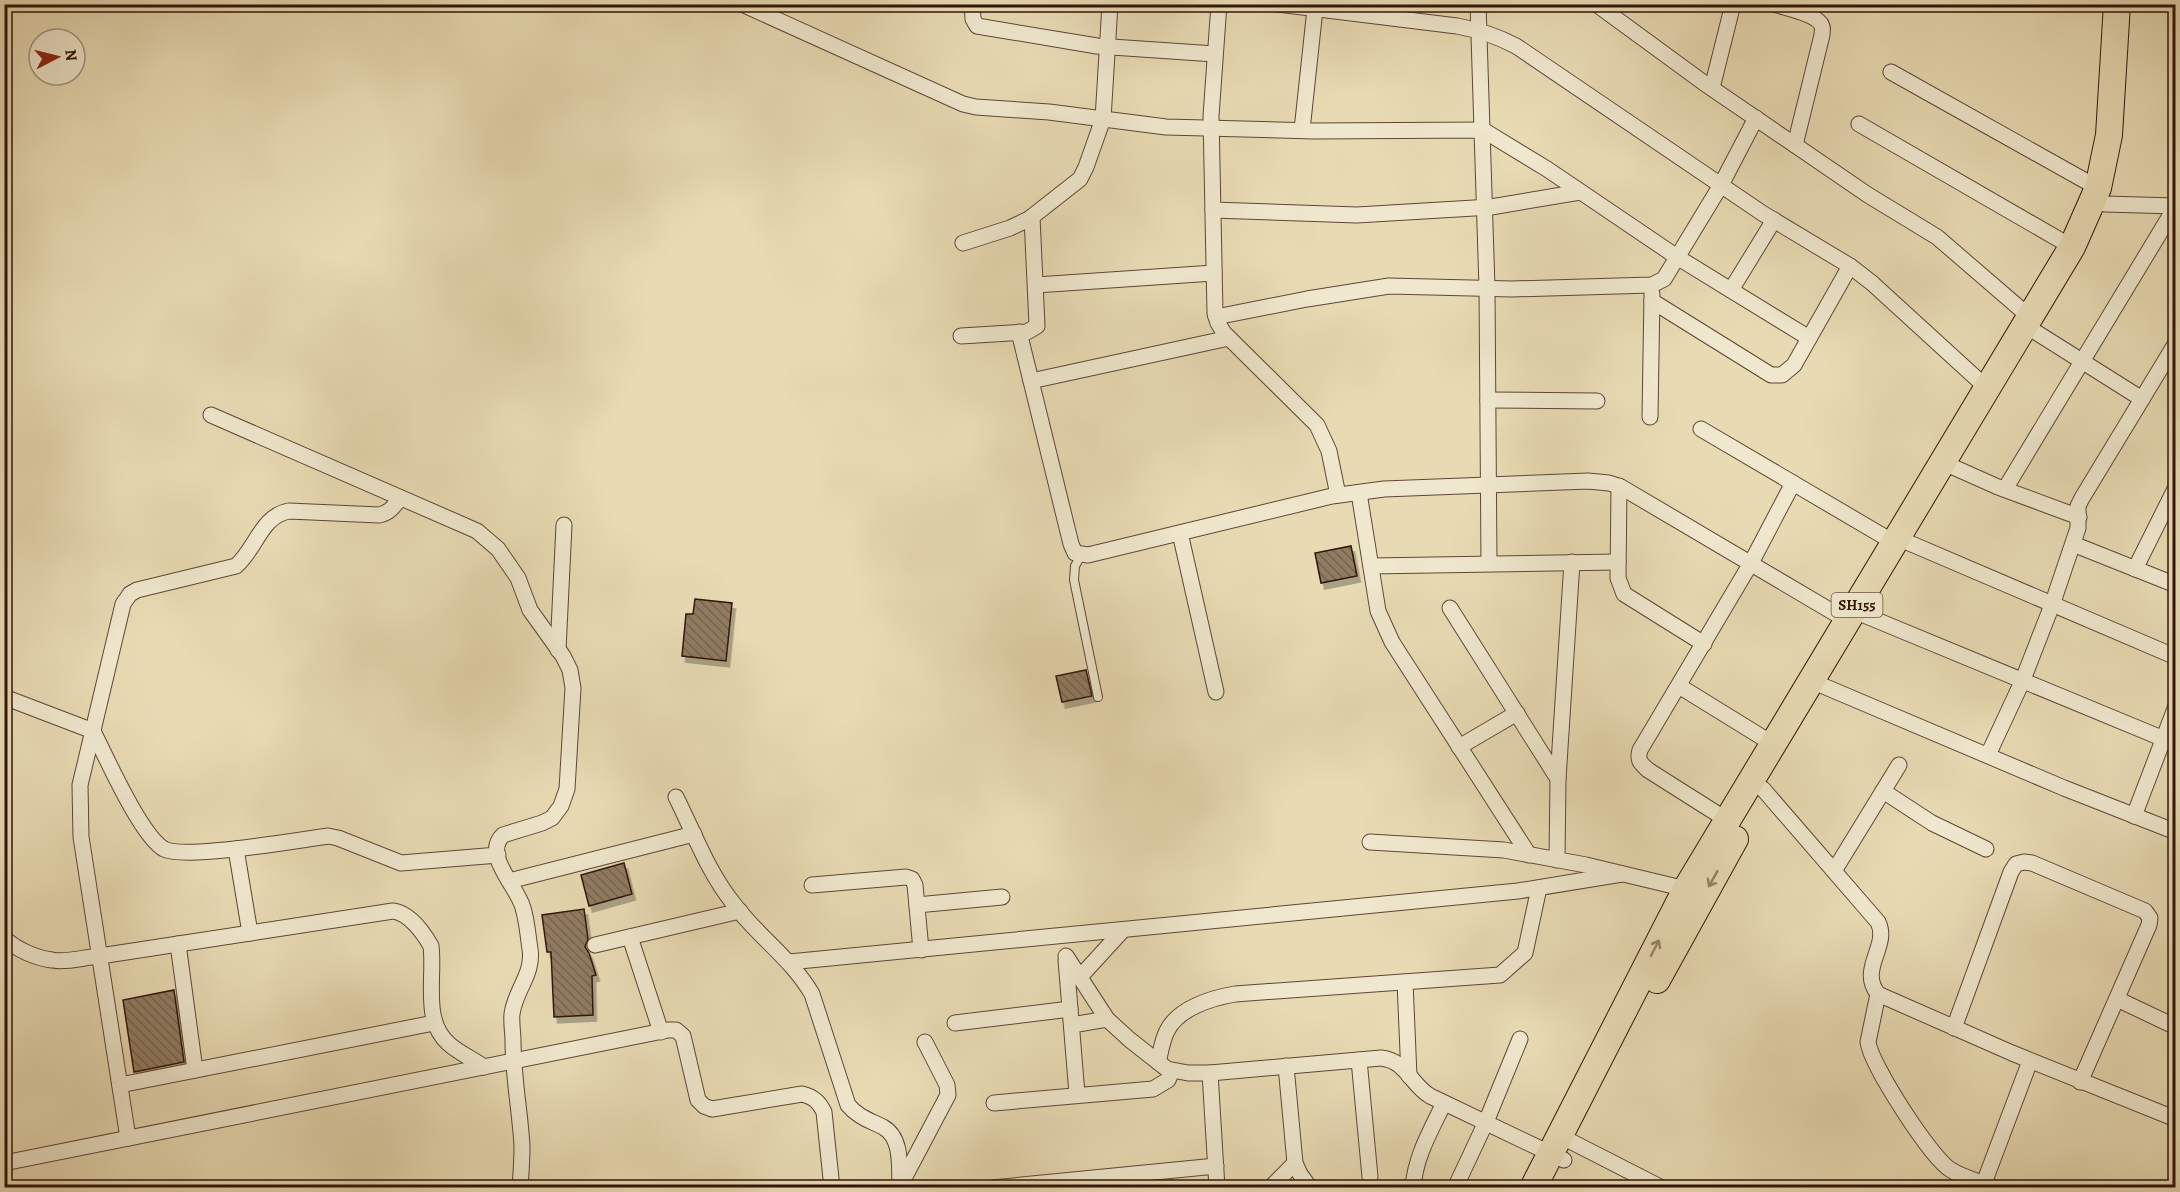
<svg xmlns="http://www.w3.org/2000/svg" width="2180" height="1192" viewBox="0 0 2180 1192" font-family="Alegreya,serif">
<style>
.building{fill:url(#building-back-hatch);stroke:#311509;stroke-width:1.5;filter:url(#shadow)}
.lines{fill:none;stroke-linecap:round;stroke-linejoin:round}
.service-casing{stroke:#5f4634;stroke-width:10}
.minor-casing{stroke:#5f4634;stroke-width:17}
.primary-casing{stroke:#311509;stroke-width:28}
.service{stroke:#f0e8ce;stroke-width:8}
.minor{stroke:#f0e8ce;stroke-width:15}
.primary{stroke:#e8dbb4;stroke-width:26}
.oneway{stroke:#968267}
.labels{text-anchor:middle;stroke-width:5;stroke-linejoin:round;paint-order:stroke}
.shield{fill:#f0e8ce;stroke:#6a5444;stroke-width:1.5}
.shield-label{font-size:15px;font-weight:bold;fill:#311509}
</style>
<defs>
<pattern id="building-back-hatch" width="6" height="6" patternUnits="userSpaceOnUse" patternTransform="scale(1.5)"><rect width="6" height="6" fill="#907c62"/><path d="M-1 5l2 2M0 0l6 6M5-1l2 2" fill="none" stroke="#76644f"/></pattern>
<filter id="shadow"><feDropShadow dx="3.5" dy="6" stdDeviation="0" flood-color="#0004"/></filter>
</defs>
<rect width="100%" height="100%" fill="#e8dbb4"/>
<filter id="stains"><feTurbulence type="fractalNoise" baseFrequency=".00333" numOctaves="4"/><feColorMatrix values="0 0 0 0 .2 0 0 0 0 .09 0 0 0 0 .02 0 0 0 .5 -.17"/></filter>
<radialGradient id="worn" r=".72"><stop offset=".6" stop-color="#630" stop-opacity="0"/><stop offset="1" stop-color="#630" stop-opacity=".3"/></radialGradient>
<!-- building -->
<g class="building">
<path d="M1351 546 1357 576 1321 583 1315 553Z"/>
<path d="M695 599 732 603 726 661 682 656 686 614H693Z"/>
<path d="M1086 670 1092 696 1062 702 1056 676Z"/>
<path d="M624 863 632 894 589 906 581 875Z"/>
<path d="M584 909 588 939 585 947 589 953 596 975 592 976 593 1015 554 1017 551 952H547L542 915Z"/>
<path d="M174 990 184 1062 134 1072 123 1000Z"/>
</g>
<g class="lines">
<!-- service casing -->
<g class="service-casing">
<path id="service" d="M1081 555 1075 566 1074 580 1098 697"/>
</g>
<!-- minor casing -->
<g class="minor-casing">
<g id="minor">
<path d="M742 4 963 104 976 107 1049 112 1166 127 1314 131 1483 130 1547 169 1677 257 1809 338"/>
<path d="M972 4 973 19 977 26 1097 46 1215 54"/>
<path d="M1219 4 1211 116 1215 313 1218 323 1224 333 1317 425 1329 451 1338 495"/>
<path d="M1278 4 1457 26C1479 30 1497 36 1516 46L1762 213 1850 266 1872 283 1988 389"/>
<path d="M1478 4 1487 288 1489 563"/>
<path d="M1596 4 1704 83 1868 195 1937 237 2031 318"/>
<path d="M1774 4C1785 8 1818 14 1822 26 1823 27 1822 33 1822 35L1795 145"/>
<path d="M1891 72 2098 188"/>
<path d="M1712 88 1733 4"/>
<path d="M1859 124 2072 247"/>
<path d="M1302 130 1315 9"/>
<path d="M2105 204 2176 206"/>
<path d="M1213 210 1357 215 1491 207 1580 192"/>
<path d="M963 243 1010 228 1029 219 1080 179 1086 167 1103 119 1110 4"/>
<path d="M1036 285 1214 273"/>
<path d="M1731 290 1774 220"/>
<path d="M1652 301 1771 375H1782L1794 365 1850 266"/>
<path d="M1216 317 1307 299 1389 286 1512 289 1652 285 1664 279 1721 185 1756 118"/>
<path d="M2034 331 2142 399"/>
<path d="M1019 332 1071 544 1075 553 1088 555 1332 496 1384 489 1588 481 1609 483 1621 487 1848 621"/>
<path d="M961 336 1027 332 1037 326 1032 217"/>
<path d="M1031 381 1229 338"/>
<path d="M1488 400 1597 401"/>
<path d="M211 415 477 531 498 549 518 578 530 610 563 656 570 670 573 688 567 789 561 806 552 818 542 823 503 835C482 855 518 887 523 908 527 921 528 936 530 949 534 974 515 990 512 1014 511 1023 513 1032 513 1041 513 1076 520 1111 522 1146 522 1160 521 1174 520 1188"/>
<path d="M1650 417 1652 294"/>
<path d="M1701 429 1895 543"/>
<path d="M1953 467 1998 487 2079 517"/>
<path d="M1619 486 1618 578 1624 594 1704 644"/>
<path d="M2005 489 2176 206"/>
<path d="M1359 493 1378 611 1392 642 1529 855"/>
<path d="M1180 533 1216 692"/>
<path d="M1907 542 2176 657"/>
<path d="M2073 544 2176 585"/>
<path d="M1371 566 1618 562"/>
<path d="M2135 569 2176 487"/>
<path d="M1450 608 1558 779"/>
<path d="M1864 615 2176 744"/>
<path d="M558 650 564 525"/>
<path d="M1821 685 2064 788 2176 832"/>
<path d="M1679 686 1773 744"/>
<path d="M4 697 93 731C106 757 141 836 164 849 185 860 299 840 328 836L338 838 401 863 498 855"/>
<path d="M1459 747 1517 713"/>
<path d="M1988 755 2022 682 2052 605 2078 528V506L2082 498 2176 343"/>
<path d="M1763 789 1878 922C1890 946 1858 969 1878 994L2012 1053 2176 1119"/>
<path d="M1883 791 1932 823 1986 849"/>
<path d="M676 797C694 833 708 872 733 903 757 936 791 958 812 994L848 1105C858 1117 869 1120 883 1127 903 1138 899 1168 900 1188"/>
<path d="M2134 816 2176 706"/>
<path d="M1727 820 1648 770C1640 763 1637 760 1640 750L1751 563 1793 483"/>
<path d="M1370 842 1504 850 1586 865 1686 889"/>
<path d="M236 849 250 933"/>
<path d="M1557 860 1558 779 1572 562"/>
<path d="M1834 871 1899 765"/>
<path d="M509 881 694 834"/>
<path d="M812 885 906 877 912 879 915 885 921 950"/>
<path d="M917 905 1002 897"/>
<path d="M630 937 661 1032"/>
<path d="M4 938C16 949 35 958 52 960 66 963 85 957 100 956L393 911C409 913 423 932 431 946 435 977 422 1021 449 1044 459 1053 473 1059 484 1067"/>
<path d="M178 944 195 1070"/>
<path d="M595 945 740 911"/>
<path d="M1066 956 1107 1019 1130 1040 1167 1069 1188 1073H1210L1381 1058C1407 1061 1410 1084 1430 1096L1564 1160"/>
<path d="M1066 960 1077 1094"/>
<path d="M789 962 1518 891 1622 874"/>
<path d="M1080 977 1123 930"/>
<path d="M1405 982 1409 1076"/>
<path d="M1878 994 1868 1042C1871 1065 1931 1158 1951 1170 1964 1178 1981 1182 1995 1188"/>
<path d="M2117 999 2176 1027"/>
<path d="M955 1023 1070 1009"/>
<path d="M1072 1025 1107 1019"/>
<path d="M1954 1028 2011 872 2016 864 2024 862 2032 863 2145 911 2150 918 2149 925 2080 1082"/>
<path d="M1359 1060 1370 1177"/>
<path d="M1158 1062C1161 1052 1162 1040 1167 1031 1178 1008 1212 998 1235 994L1500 975 1525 953 1539 888"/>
<path d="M1286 1066 1295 1163 1300 1174 1310 1188"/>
<path d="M1210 1073 1217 1188"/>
<path d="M120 1085 434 1023"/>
<path d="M994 1103 1153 1089 1168 1080 1172 1071"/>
<path d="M128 1138 81 837 80 785 123 604 130 594 137 590 236 566C256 549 261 516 289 511L379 515C390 513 394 506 400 498"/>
<path d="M1572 1142 1662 1188"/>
<path d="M4 1163 668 1030H676L683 1036 698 1100 704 1106 712 1109 802 1094C814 1097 819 1102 824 1112L832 1188"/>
<path d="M1984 1183 2030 1061"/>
<path d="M901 1184 948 1095 947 1085 925 1042"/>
<path d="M992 1188 1216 1166"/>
<path d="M1270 1188 1295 1163"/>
<path d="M1413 1188C1415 1157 1431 1130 1444 1103"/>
<path d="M1455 1188 1486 1122 1520 1039"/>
</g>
</g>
<!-- primary casing -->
<g class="primary-casing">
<g id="primary">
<path d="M1657 980 1735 839"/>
<path d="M1533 1188 1686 889 2072 247 2098 188 2109 135 2117 4"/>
</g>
</g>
<!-- service -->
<use href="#service" class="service"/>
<!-- minor -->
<use href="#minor" class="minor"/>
<!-- primary -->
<use href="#primary" class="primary"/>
</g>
<!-- one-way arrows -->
<defs><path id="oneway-shaft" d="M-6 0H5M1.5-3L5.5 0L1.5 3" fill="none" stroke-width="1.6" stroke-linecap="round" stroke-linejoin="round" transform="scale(1.5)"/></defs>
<g class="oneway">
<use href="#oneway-shaft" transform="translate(1713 879) rotate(119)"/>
<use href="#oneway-shaft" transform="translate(1655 948) rotate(-63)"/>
</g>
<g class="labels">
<!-- shield labels -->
<rect class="shield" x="1831.5" y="593" width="51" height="24" rx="4.5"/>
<g class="shield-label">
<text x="1857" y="610">SH155</text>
</g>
</g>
<!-- margin -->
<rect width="2180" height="1192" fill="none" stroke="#e8dbb4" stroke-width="24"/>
<rect x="6" y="6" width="2168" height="1180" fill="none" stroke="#311509" stroke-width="3"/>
<rect x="12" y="12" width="2156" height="1168" fill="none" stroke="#311509" stroke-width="1.5"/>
<!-- north arrow -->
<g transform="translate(57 57) rotate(83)"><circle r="28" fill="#f0e8ce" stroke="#a4947f" stroke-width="1.5"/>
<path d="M0-4.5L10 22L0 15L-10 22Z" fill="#8f2418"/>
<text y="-9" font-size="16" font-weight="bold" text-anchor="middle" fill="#311509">N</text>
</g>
<rect width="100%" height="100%" filter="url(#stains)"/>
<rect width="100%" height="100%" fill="url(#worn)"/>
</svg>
